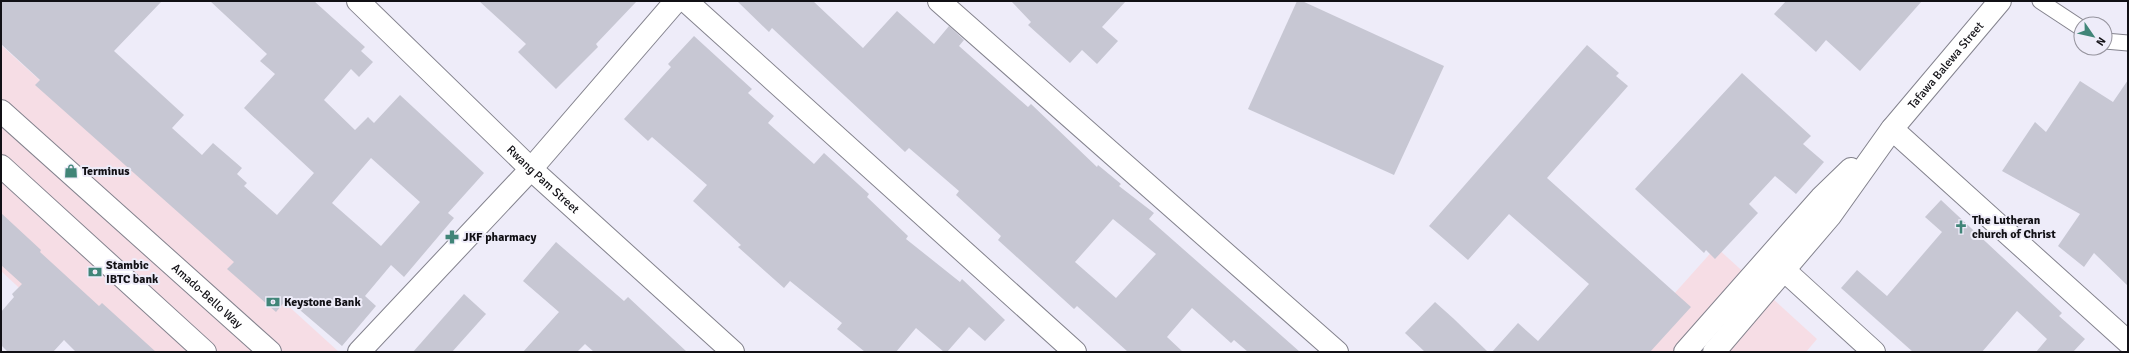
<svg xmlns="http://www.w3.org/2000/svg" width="2129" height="353" viewBox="0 0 2129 353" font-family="Signika,sans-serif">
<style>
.commercial{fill:#f6dde5}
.building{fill:#c7c7d3;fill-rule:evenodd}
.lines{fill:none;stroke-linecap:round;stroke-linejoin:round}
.service-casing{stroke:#83828d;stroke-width:17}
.minor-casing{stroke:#83828d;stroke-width:24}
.tertiary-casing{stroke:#83828d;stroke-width:24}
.primary-casing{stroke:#83828d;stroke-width:24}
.service{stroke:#fff;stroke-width:15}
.minor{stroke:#fff;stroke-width:22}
.tertiary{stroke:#fff;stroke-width:22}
.primary{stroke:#fff;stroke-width:22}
.labels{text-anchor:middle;stroke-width:4;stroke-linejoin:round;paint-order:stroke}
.street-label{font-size:12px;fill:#111015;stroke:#eeecf9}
.poi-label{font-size:12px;font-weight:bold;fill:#111015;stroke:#eeecf9;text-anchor:start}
</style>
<rect width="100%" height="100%" fill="#eeecf9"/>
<!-- commercial -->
<g class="commercial">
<path d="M1 45 12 55 339 352H88L1 271Z"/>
<path d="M1716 247 1817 339 1806 352H1622Z"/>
</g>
<!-- building -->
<g class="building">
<path d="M1 1H162L114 51 184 115 172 128 202 155 213 143 242 168 237 174 247 183 244 186 277 215 314 173 244 108 275 74 260 61 267 54 210 1H314L365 47 361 51 373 62 359 77 351 69 324 100 355 130 368 117 374 123 400 95 484 173 448 213 454 218 404 277 391 265 365 296 376 306 342 346 287 299 276 312 227 269 234 262 35 85 40 80 1 44ZM371 158 420 202 381 246 332 203Z"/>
<path d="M479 1H637L596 44 598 47 556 89 518 52 526 44Z"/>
<path d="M737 1H813L863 48 897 11 934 44 949 26 964 40 959 46 1028 107 1031 104 1097 167 1098 165 1121 184 1119 186 1154 213 1149 219 1300 352H1248L1234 340 1231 343 1192 308 1167 337 1183 352H1128L1077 306 1074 309 998 240 1001 236 956 195 959 191 909 148 905 152 772 28 769 32ZM1113 219 1156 254 1116 298 1075 262Z"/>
<path d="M1011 1H1126L1102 27 1118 41 1097 64 1082 50 1070 63 1028 25 1031 22Z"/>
<path d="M1297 1H1302L1444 66 1394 175 1248 109Z"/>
<path d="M1786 1H1922L1860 71 1826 40 1816 52 1774 14Z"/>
<path d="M694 36 752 89 748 93 774 116 768 123 814 164 824 153 869 194 867 197 908 236 906 239 960 282 962 279 1005 320 985 341 969 327 947 352H944L916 328 896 352H865L837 329 842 323 790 281 784 288 738 247 741 245 693 201 707 185 652 137 648 141 624 119 671 67 668 64Z"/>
<path d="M1587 45 1619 73 1616 76 1628 86 1547 178 1691 307 1650 352H1492L1518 323 1538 341 1589 284 1509 214 1468 260 1429 226Z"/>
<path d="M1742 73 1811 136 1803 144 1824 162 1796 194 1775 176 1749 204 1758 213 1715 259 1706 250 1704 253 1635 189Z"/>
<path d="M2128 80V286L2094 253 2084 267 2058 246 2080 214 2002 171 2035 122 2046 132 2080 81 2113 102Z"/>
<path d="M1941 200 2062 313 2059 316 2085 339 2073 352H2036L2047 339 2017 311 1982 352H1913L1841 288 1857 270 1887 296 1942 232 1925 217Z"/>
<path d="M1 213 41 250 40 252 99 306 102 303 156 352H76L64 340 53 352H8L1 345V312L14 297 12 294 22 284 1 265Z"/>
<path d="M556 242 624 301 628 297 687 352H594L585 344 577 352H523L559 312 523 281Z"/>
<path d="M464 294 486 314 452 352H413Z"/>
<path d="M1435 302 1454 319 1488 352H1425L1405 333Z"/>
</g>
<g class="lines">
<!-- service casing -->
<g class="service-casing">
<g id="service">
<path d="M2040 1 2081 28"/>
<path d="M2105 41 2128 43"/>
</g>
</g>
<!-- minor casing -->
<g class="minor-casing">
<g id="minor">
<path id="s1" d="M358 1 531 169 733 352"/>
<path d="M686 1 1075 352"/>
<path d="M939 1 1337 352"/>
<path d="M1892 129 2128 342"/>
<path d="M1784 270 1874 352"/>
</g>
</g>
<!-- tertiary casing -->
<g class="tertiary-casing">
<g id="tertiary">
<path d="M359 352 531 169 676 1"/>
<path d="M1685 352 1821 198 1851 169"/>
<path id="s2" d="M1714 352 1830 216 1892 129 2000 1"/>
</g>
</g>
<!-- primary casing -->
<g class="primary-casing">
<g id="primary">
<path id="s3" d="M1 111 270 352"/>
<path d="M1 166 205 352"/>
</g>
</g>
<!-- service -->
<use href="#service" class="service"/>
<!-- minor -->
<use href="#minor" class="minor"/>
<!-- tertiary -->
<use href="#tertiary" class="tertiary"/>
<!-- primary -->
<use href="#primary" class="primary"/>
</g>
<!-- icons -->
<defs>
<g id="shop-bare" transform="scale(1.08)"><path d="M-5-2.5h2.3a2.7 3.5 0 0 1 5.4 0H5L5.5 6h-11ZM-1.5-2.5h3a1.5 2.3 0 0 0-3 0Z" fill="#418578" stroke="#eeecf9" stroke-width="2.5" paint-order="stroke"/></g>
<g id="church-bare" transform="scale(1.08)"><path d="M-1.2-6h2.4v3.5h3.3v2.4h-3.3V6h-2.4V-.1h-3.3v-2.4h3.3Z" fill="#418578" stroke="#eeecf9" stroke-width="2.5" paint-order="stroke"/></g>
<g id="pharmacy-bare" transform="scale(1.08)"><path d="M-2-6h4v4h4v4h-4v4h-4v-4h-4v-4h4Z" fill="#418578" stroke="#eeecf9" stroke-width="2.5" paint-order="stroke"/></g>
<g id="bank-bare" transform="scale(1.08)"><path d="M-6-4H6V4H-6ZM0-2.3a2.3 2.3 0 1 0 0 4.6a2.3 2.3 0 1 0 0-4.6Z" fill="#418578" stroke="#eeecf9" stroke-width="2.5" paint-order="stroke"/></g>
</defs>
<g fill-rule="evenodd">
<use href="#shop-bare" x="71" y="171"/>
<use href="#church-bare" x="1961" y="227"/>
<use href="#pharmacy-bare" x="452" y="237"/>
<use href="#bank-bare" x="95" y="272"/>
<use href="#bank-bare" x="273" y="302"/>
</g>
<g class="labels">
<!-- street labels -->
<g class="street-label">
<text dy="4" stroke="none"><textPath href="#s2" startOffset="369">Tafawa Balewa Street</textPath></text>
<text dy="4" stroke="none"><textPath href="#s1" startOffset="257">Rwang Pam Street</textPath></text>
<text dy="4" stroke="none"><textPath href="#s3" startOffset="277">Amado-Bello Way</textPath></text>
</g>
<!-- poi labels -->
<g class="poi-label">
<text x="82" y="175">Terminus</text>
<text x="1972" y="224">The Lutheran<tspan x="1972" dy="14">church of Christ</tspan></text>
<text x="463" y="241">JKF pharmacy</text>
<text x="106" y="269">Stambic<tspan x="106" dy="14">IBTC bank</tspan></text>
<text x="284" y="306">Keystone Bank</text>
</g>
</g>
<!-- border -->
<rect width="2129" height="353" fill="none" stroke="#111015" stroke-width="4"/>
<!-- north arrow -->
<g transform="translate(2093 36) rotate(124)"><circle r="19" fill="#eeecf9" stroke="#96949e"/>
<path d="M0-3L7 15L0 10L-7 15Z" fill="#418578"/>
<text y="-6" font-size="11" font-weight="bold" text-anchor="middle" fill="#111015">N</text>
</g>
</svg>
